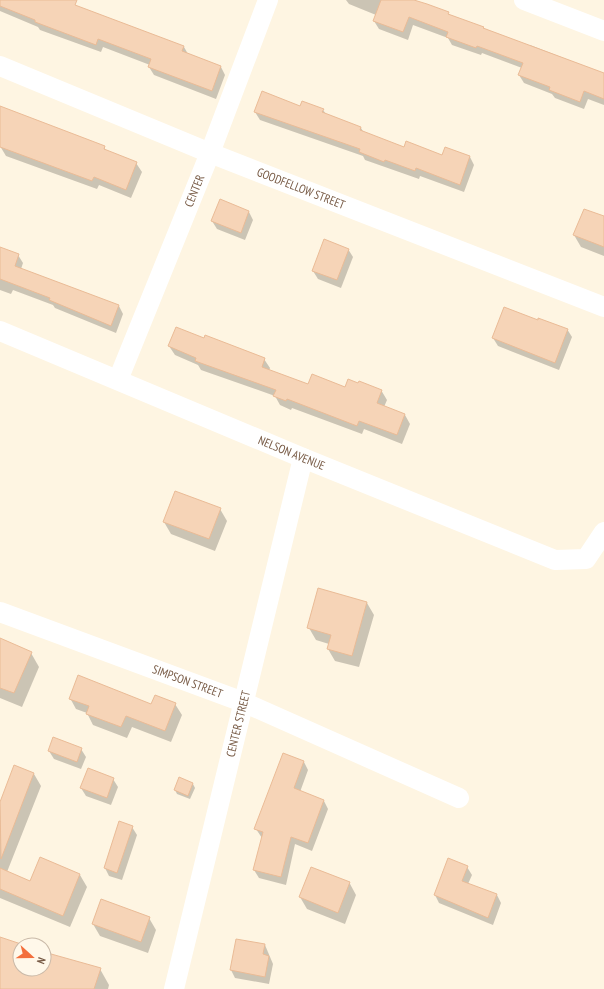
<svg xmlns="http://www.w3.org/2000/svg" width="604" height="989" viewBox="0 0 604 989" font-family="'PT Sans Narrow',sans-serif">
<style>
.shadow{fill:#0003}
.building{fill:#f6d4b7;stroke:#eabb96}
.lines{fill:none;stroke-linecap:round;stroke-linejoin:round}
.street{stroke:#fff;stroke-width:20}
.labels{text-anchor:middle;stroke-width:3;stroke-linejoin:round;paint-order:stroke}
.street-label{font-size:12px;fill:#785b46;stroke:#fff8ea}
</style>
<rect width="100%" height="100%" fill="#fef5e2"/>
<!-- shadow -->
<g class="shadow">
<path d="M0 0H59L184 47 188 54 221 67 225 75 216 99 154 75 149 67 150 65 103 47 101 52 40 30 38 27 0 11Z"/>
<path d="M346 0H413L530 47V45L592 69 604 74V105L588 99 584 109 555 98 552 94 524 83 519 75 522 68 482 53 481 55 452 45 448 38 413 25 408 40 379 29 374 21 376 15 349 4Z"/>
<path d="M301 107 323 110 326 114 361 128 364 133 404 148 442 156 446 148 470 157 474 165 464 192 420 176 419 179 365 160 363 156 260 120 255 112Z"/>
<path d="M0 109 104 147 106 151 136 163 142 172 131 198 99 185 97 189 6 156 0 146Z"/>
<path d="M249 212 253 220 245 240 217 229 212 221Z"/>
<path d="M604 218V256L581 247 574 235Z"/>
<path d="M0 248 18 255 23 263 21 269 119 306 123 314 116 333 55 308 53 305 13 290 11 294 0 290Z"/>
<path d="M348 249 353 257 341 288 318 279 313 271Z"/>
<path d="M504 308 538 321 567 329 572 337 559 370 498 346 493 338Z"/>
<path d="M204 339 264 359 270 368 269 371 309 385 381 390 387 400 384 407 405 415 410 424 402 444 364 429 362 434 292 408 291 410 280 405 275 396 201 370 198 365 175 355 169 346Z"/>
<path d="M220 509 227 521 215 551 171 534 164 522Z"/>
<path d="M319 590 367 603 374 615 359 667 335 661 328 649 329 644 316 640 309 628Z"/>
<path d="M0 639 31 653 39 667 22 707 0 698Z"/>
<path d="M70 698 152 705 175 704 182 715 171 742 132 727 127 738 93 725 87 713 76 709Z"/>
<path d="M81 749 86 757 81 769 54 759 49 751Z"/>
<path d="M284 754 304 762 308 770 300 792 324 801 328 809 312 851 295 844 286 885 259 878 254 870 262 838 256 829Z"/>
<path d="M15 766 34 774 41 786 7 872 31 882 41 858 80 875 87 887 70 927 0 898V805Z"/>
<path d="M113 779 118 787 111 805 86 796 81 788Z"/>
<path d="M193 784 195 788 190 799 177 794 175 790Z"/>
<path d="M132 827 137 835 122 880 109 876 105 868Z"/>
<path d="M467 867 472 875 468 884 497 895 501 903 493 925 439 903 435 895Z"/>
<path d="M349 882 356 895 345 924 307 909 300 897Z"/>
<path d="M149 918 156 930 148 953 100 936 93 924Z"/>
<path d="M0 938 21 945 20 969H44V953L100 969 109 985 108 989H0Z"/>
<path d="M265 945 273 964 269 984 235 978 231 970Z"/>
</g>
<!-- building -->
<g class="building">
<path d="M0 0H77L75 5 184 46 182 51 221 66 212 91 148 67 151 59 98 39 96 45 35 22V20L0 6Z"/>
<path d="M381 0H414L427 4 449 12 448 14 484 27 483 28 604 73V99L584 91 580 102 549 90 550 87 518 75 523 63 477 46 476 48 446 37 448 32 409 17 403 32 373 21Z"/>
<path d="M262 91 300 106 302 101 324 109 322 112 361 127 360 130 404 147 406 141 442 155 445 147 470 156 460 185 416 168 415 171 385 160 384 162 359 152 360 149 254 112Z"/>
<path d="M0 106 105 146 104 149 137 162 126 190 94 177 92 181 0 147Z"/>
<path d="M220 199 249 211 241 233 211 221Z"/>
<path d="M584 209 604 216V247L573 235Z"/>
<path d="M324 239 349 249 337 280 312 271Z"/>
<path d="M0 247 19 254 15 266 119 305 111 326 49 300 50 298 0 279Z"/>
<path d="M504 307 538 320V318L568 329 555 363 492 338Z"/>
<path d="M176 327 204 338 205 335 265 358 262 367 308 384 312 374 345 387 348 379 358 383 359 381 382 390 377 403 405 414 397 435 359 421 357 426 287 399 286 401 273 396 276 390 195 361 196 358 168 346Z"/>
<path d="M175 491 221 508 209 539 163 522Z"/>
<path d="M318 588 367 602 352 656 327 649 331 635 307 628Z"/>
<path d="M0 638 32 652 14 693 0 688Z"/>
<path d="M78 675 151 704 155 695 176 703 165 731 126 716 121 727 86 714 89 706 69 699Z"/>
<path d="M53 737 82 748 77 762 48 751Z"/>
<path d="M283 753 304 761 294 788 324 800 308 843 291 837 281 877 253 870 263 832 254 829Z"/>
<path d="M14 765 34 773 1 859 0 802Z"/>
<path d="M88 768 114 778 107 798 80 788Z"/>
<path d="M179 777 193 783 188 796 174 790Z"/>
<path d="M119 821 133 826 117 873 104 868Z"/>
<path d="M40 857 80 874 63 916 0 889V868L30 881Z"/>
<path d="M448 858 468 866 462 881 497 894 488 918 434 895Z"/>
<path d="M311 867 350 882 338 913 299 897Z"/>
<path d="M101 899 150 917 141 942 92 924Z"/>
<path d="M0 937 24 945H20V969H44V952L101 968 94 989H0Z"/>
<path d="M236 939 265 944 263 954 269 956 265 977 230 970Z"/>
</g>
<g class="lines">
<!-- street -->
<g class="street">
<path d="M524 0 604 31"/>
<path id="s1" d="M0 66 210 153 604 307"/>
<path id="s2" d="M0 331 303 458 555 560 586 559 604 532"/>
<path id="s3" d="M118 380 210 153 268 0"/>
<path id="s4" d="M0 612 243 702 459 798"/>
<path id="s5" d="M174 989 303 458"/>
</g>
</g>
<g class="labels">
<!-- street labels -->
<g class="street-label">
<text dy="4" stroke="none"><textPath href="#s1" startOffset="325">GOODFELLOW STREET</textPath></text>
<text dy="4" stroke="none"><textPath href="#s3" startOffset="204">CENTER</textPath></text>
<text dy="4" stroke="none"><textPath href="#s2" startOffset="316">NELSON AVENUE</textPath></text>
<text dy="4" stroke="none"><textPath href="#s4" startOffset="200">SIMPSON STREET</textPath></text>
<text dy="4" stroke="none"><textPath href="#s5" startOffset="273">CENTER STREET</textPath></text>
</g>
</g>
<!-- north arrow -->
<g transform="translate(32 957) rotate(111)"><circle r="19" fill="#fff8ea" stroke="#c9b9a8"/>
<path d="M0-3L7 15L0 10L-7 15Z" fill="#f36f3c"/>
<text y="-6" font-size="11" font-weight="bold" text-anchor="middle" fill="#785b46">N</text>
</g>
</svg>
